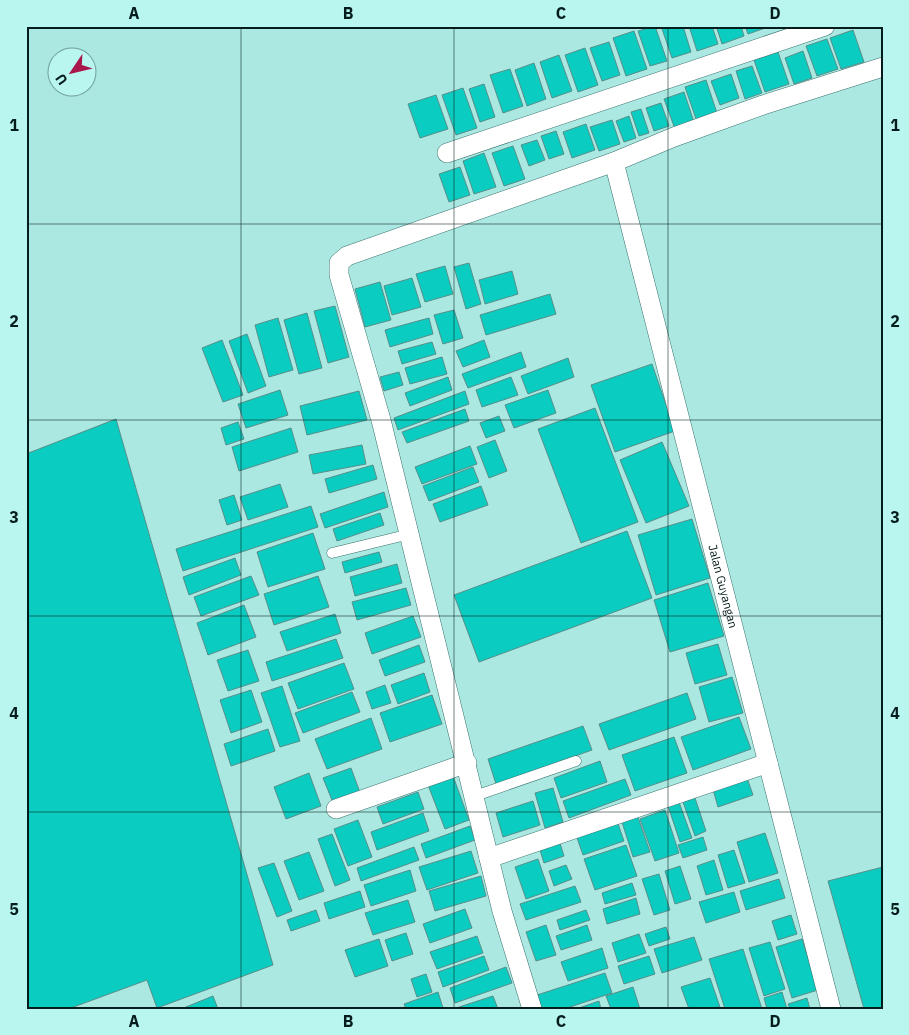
<svg xmlns="http://www.w3.org/2000/svg" width="909" height="1035" viewBox="0 0 909 1035" font-family="'IBM Plex Sans',sans-serif">
<style>
.building{fill:#0bccc1;stroke:#568f8a}
.lines{fill:none;stroke-linecap:round;stroke-linejoin:round}
.service-casing{stroke:#39736e;stroke-width:11}
.minor-casing{stroke:#39736e;stroke-width:20}
.service{stroke:#fff;stroke-width:10}
.minor{stroke:#fff;stroke-width:19}
.grid{fill:none;stroke:#051d1c;stroke-width:1;stroke-opacity:0.55}
.labels{text-anchor:middle;stroke-width:4;stroke-linejoin:round;paint-order:stroke}
.street-label{font-size:12px;fill:#051d1c;stroke:#b9f6ef}
.neatline{fill:none;stroke:#051d1c;stroke-width:2}
.grid-label{font-size:16px;text-anchor:middle;font-weight:bold;fill:#051d1c}
</style>
<rect width="100%" height="100%" fill="#ace8e2"/>
<!-- building -->
<g class="building">
<path d="M655 26 667 61 650 66 638 31Z"/>
<path d="M661 26H683L691 52 672 58Z"/>
<path d="M689 26H712L718 44 697 51Z"/>
<path d="M716 26H741L744 36 722 44Z"/>
<path d="M745 26H768V27L748 34Z"/>
<path d="M853 30 864 62 841 69 830 38Z"/>
<path d="M634 31 647 69 626 76 613 38Z"/>
<path d="M827 39 838 69 817 76 806 46Z"/>
<path d="M609 42 620 75 602 81 590 48Z"/>
<path d="M585 48 598 85 578 92 565 55Z"/>
<path d="M803 51 812 78 794 84 785 58Z"/>
<path d="M778 52 789 84 765 92 754 60Z"/>
<path d="M559 55 572 91 552 98 540 62Z"/>
<path d="M534 63 546 99 527 106 515 70Z"/>
<path d="M752 66 762 93 745 99 736 71Z"/>
<path d="M510 69 523 106 503 113 490 75Z"/>
<path d="M731 74 739 98 720 105 711 81Z"/>
<path d="M706 80 717 113 696 119 685 87Z"/>
<path d="M484 84 495 117 480 122 469 89Z"/>
<path d="M463 88 477 128 456 135 442 95Z"/>
<path d="M684 92 694 122 675 129 664 99Z"/>
<path d="M436 95 448 129 420 138 408 104Z"/>
<path d="M661 103 669 126 654 131 646 108Z"/>
<path d="M641 109 649 133 639 136 631 112Z"/>
<path d="M629 116 636 138 624 142 616 121Z"/>
<path d="M612 120 620 144 599 151 590 127Z"/>
<path d="M586 124 595 150 572 158 563 132Z"/>
<path d="M556 131 564 154 549 159 541 136Z"/>
<path d="M537 140 545 160 529 166 521 145Z"/>
<path d="M513 146 525 179 504 186 492 153Z"/>
<path d="M484 153 496 187 474 194 463 161Z"/>
<path d="M460 167 470 195 449 202 439 174Z"/>
<path d="M469 263 481 304 466 309 454 267Z"/>
<path d="M445 266 453 294 425 302 416 274Z"/>
<path d="M512 271 518 294 485 304 479 280Z"/>
<path d="M412 278 421 307 392 315 384 286Z"/>
<path d="M380 282 391 320 365 327 355 289Z"/>
<path d="M550 294 556 314 486 335 480 315Z"/>
<path d="M335 306 349 357 328 363 314 311Z"/>
<path d="M454 310 463 338 443 344 434 315Z"/>
<path d="M307 313 322 368 299 374 284 320Z"/>
<path d="M278 318 293 370 269 377 255 325Z"/>
<path d="M429 318 433 334 390 347 385 330Z"/>
<path d="M247 334 266 386 248 393 229 341Z"/>
<path d="M222 340 243 395 223 402 202 348Z"/>
<path d="M484 340 490 357 463 367 456 351Z"/>
<path d="M432 342 436 354 402 364 398 351Z"/>
<path d="M521 352 526 367 468 388 462 374Z"/>
<path d="M442 357 447 374 410 384 405 368Z"/>
<path d="M568 358 574 377 528 394 521 376Z"/>
<path d="M652 364 675 431 615 452 591 385Z"/>
<path d="M399 372 403 385 384 391 380 377Z"/>
<path d="M448 377 452 390 410 406 405 393Z"/>
<path d="M511 377 518 395 482 407 476 390Z"/>
<path d="M280 390 288 415 246 428 238 404Z"/>
<path d="M548 390 556 413 514 428 505 405Z"/>
<path d="M359 391 367 420 307 435 300 406Z"/>
<path d="M465 391 469 404 398 430 394 418Z"/>
<path d="M595 408 638 522 581 543 538 429Z"/>
<path d="M465 409 469 421 407 443 402 432Z"/>
<path d="M499 416 505 431 486 438 480 423Z"/>
<path d="M116 419 273 965 157 1008 147 980 68 1009H26V454Z"/>
<path d="M238 422 244 439 226 445 221 428Z"/>
<path d="M291 428 298 452 239 471 232 447Z"/>
<path d="M495 440 507 471 489 478 477 447Z"/>
<path d="M662 442 689 506 646 523 620 460Z"/>
<path d="M362 445 366 464 313 474 309 455Z"/>
<path d="M470 446 477 464 422 484 415 467Z"/>
<path d="M373 465 377 479 329 493 325 479Z"/>
<path d="M473 467 479 482 429 501 423 486Z"/>
<path d="M280 484 288 507 248 520 240 497Z"/>
<path d="M481 486 488 505 440 522 433 504Z"/>
<path d="M384 492 388 507 325 528 320 514Z"/>
<path d="M234 495 242 520 227 525 219 500Z"/>
<path d="M311 506 318 527 183 571 176 549Z"/>
<path d="M380 513 384 525 337 541 333 529Z"/>
<path d="M692 519 710 578 656 595 638 535Z"/>
<path d="M627 531 652 598 479 662 454 595Z"/>
<path d="M313 533 325 569 268 587 257 552Z"/>
<path d="M379 552 382 562 345 573 342 562Z"/>
<path d="M235 558 241 575 189 595 183 577Z"/>
<path d="M397 564 402 583 355 596 350 577Z"/>
<path d="M251 576 259 595 201 616 194 597Z"/>
<path d="M318 576 329 607 274 625 264 594Z"/>
<path d="M708 583 724 636 670 652 654 600Z"/>
<path d="M406 588 411 605 357 620 352 602Z"/>
<path d="M244 605 256 637 208 655 197 623Z"/>
<path d="M335 614 341 633 287 651 280 632Z"/>
<path d="M413 616 421 637 372 654 365 633Z"/>
<path d="M336 639 343 658 272 681 266 662Z"/>
<path d="M718 644 727 675 695 684 686 653Z"/>
<path d="M419 645 425 662 385 676 379 660Z"/>
<path d="M248 650 259 681 228 691 217 660Z"/>
<path d="M344 663 354 689 298 709 288 683Z"/>
<path d="M424 673 430 692 398 704 391 685Z"/>
<path d="M732 677 743 713 709 722 699 687Z"/>
<path d="M385 685 391 703 372 709 366 692Z"/>
<path d="M282 686 300 741 280 747 261 693Z"/>
<path d="M251 690 262 722 231 733 220 700Z"/>
<path d="M352 692 360 712 303 733 295 713Z"/>
<path d="M687 693 696 719 609 750 599 724Z"/>
<path d="M432 695 442 724 390 742 380 713Z"/>
<path d="M739 717 751 749 693 770 681 737Z"/>
<path d="M371 718 382 749 327 769 315 739Z"/>
<path d="M583 726 592 750 496 784 488 759Z"/>
<path d="M268 729 275 751 231 766 224 744Z"/>
<path d="M674 737 687 773 635 791 622 755Z"/>
<path d="M600 761 607 782 561 798 554 778Z"/>
<path d="M351 768 361 795 334 805 323 778Z"/>
<path d="M309 773 321 806 286 819 274 787Z"/>
<path d="M746 775 753 795 718 807 712 786Z"/>
<path d="M453 776 469 820 445 829 428 785Z"/>
<path d="M625 779 631 795 569 818 563 801Z"/>
<path d="M553 788 563 822 545 828 535 793Z"/>
<path d="M418 792 424 809 383 824 377 807Z"/>
<path d="M695 798 706 831 695 836 683 802Z"/>
<path d="M533 801 540 825 503 837 496 813Z"/>
<path d="M679 802 692 838 680 842 668 806Z"/>
<path d="M665 810 679 853 655 861 640 819Z"/>
<path d="M423 813 429 831 377 850 371 832Z"/>
<path d="M637 814 650 852 633 857 621 819Z"/>
<path d="M616 818 624 841 583 855 575 832Z"/>
<path d="M358 820 372 857 348 866 334 829Z"/>
<path d="M470 826 475 840 426 858 421 844Z"/>
<path d="M765 833 778 873 749 882 737 842Z"/>
<path d="M332 834 350 880 335 886 318 839Z"/>
<path d="M703 837 707 850 683 858 678 845Z"/>
<path d="M559 840 564 856 544 863 539 847Z"/>
<path d="M626 845 637 876 595 890 584 859Z"/>
<path d="M414 847 419 860 361 881 357 868Z"/>
<path d="M734 850 745 883 728 888 718 855Z"/>
<path d="M471 851 478 873 427 890 419 867Z"/>
<path d="M309 852 324 891 299 900 284 861Z"/>
<path d="M538 859 549 891 526 899 515 867Z"/>
<path d="M714 860 723 890 706 895 697 866Z"/>
<path d="M274 863 292 911 277 917 258 868Z"/>
<path d="M566 865 572 879 554 886 549 871Z"/>
<path d="M680 866 691 899 675 904 665 871Z"/>
<path d="M883 867V1009H864L828 881Z"/>
<path d="M410 870 416 891 371 906 364 885Z"/>
<path d="M659 874 670 910 654 915 642 879Z"/>
<path d="M481 876 486 896 435 911 429 891Z"/>
<path d="M779 879 785 898 746 910 740 891Z"/>
<path d="M632 883 636 895 605 904 602 893Z"/>
<path d="M575 886 581 902 526 920 520 904Z"/>
<path d="M360 891 365 907 329 919 324 903Z"/>
<path d="M734 892 740 912 706 923 699 902Z"/>
<path d="M636 898 640 914 607 924 603 909Z"/>
<path d="M408 900 415 922 373 935 365 913Z"/>
<path d="M465 909 472 928 430 943 423 924Z"/>
<path d="M316 910 320 921 291 931 287 920Z"/>
<path d="M586 910 590 920 560 930 557 920Z"/>
<path d="M791 915 797 934 778 940 772 921Z"/>
<path d="M546 925 556 955 536 961 526 932Z"/>
<path d="M587 925 592 940 561 950 556 936Z"/>
<path d="M666 927 670 939 649 946 645 934Z"/>
<path d="M406 933 413 954 392 961 385 940Z"/>
<path d="M639 934 646 953 618 962 612 943Z"/>
<path d="M477 936 483 953 437 969 430 952Z"/>
<path d="M694 937 702 960 662 973 654 949Z"/>
<path d="M379 939 388 966 355 977 345 950Z"/>
<path d="M802 939 818 990 792 998 776 947Z"/>
<path d="M770 942 785 989 764 996 749 948Z"/>
<path d="M602 948 608 968 568 981 561 962Z"/>
<path d="M743 949 762 1009H725L709 959Z"/>
<path d="M484 956 489 970 443 987 438 972Z"/>
<path d="M649 956 655 974 624 984 618 966Z"/>
<path d="M506 967 512 983 455 1003 450 988Z"/>
<path d="M605 973 612 993 564 1009H542L537 995Z"/>
<path d="M426 974 432 992 417 997 411 979Z"/>
<path d="M710 978 720 1007 689 1009 681 987Z"/>
<path d="M633 987 640 1009H611L606 996Z"/>
<path d="M438 992 443 1008 406 1009 404 1004Z"/>
<path d="M782 992 787 1009H767L764 998Z"/>
<path d="M213 996 218 1009H181Z"/>
<path d="M493 996 498 1009H453Z"/>
<path d="M807 998 810 1009H790L788 1004Z"/>
<path d="M599 1001 601 1009H576Z"/>
</g>
<g class="lines">
<!-- service casing -->
<g class="service-casing">
<g id="service">
<path d="M332 553 410 534"/>
<path d="M475 796 576 761"/>
</g>
</g>
<!-- minor casing -->
<g class="minor-casing">
<g id="minor">
<path d="M447 153 825 26"/>
<path id="s1" d="M614 162 831 1009"/>
<path d="M336 809 467 763"/>
<path d="M489 858 768 763"/>
<path d="M532 1009 502 911 381 420 339 275V263L347 256 614 162 674 137 763 105 883 67"/>
</g>
</g>
<!-- service -->
<use href="#service" class="service"/>
<!-- minor -->
<use href="#minor" class="minor"/>
</g>
<!-- grid -->
<path class="grid" d="M241 26V1009M454 26V1009M668 26V1009M26 224H883M26 420H883M26 616H883M26 812H883"/>
<g class="labels">
<!-- street labels -->
<g class="street-label">
<text dy="4" stroke="none"><textPath href="#s1" startOffset="438">Jalan Guyangan</textPath></text>
</g>
</g>
<!-- border -->
<rect width="909" height="1035" fill="none" stroke="#b9f6ef" stroke-width="55"/>
<!-- north arrow -->
<g transform="translate(72 72) rotate(235)"><circle r="24" fill="#b9f6ef" stroke="#719f9b"/>
<path d="M0-4L9 19L0 12L-9 19Z" fill="#a9164a"/>
<text y="-8" font-size="14" font-weight="bold" text-anchor="middle" fill="#051d1c">U</text>
</g>
<rect x="28" y="28" width="854" height="980" class="neatline"/>
<g class="grid-label">
<text x="134" y="19">A</text>
<text x="348" y="19">B</text>
<text x="561" y="19">C</text>
<text x="775" y="19">D</text>
<text x="14" y="131">1</text>
<text x="895" y="131">1</text>
<text x="14" y="327">2</text>
<text x="895" y="327">2</text>
<text x="14" y="523">3</text>
<text x="895" y="523">3</text>
<text x="14" y="719">4</text>
<text x="895" y="719">4</text>
<text x="14" y="915">5</text>
<text x="895" y="915">5</text>
<text x="134" y="1027">A</text>
<text x="348" y="1027">B</text>
<text x="561" y="1027">C</text>
<text x="775" y="1027">D</text>
</g>
</svg>
